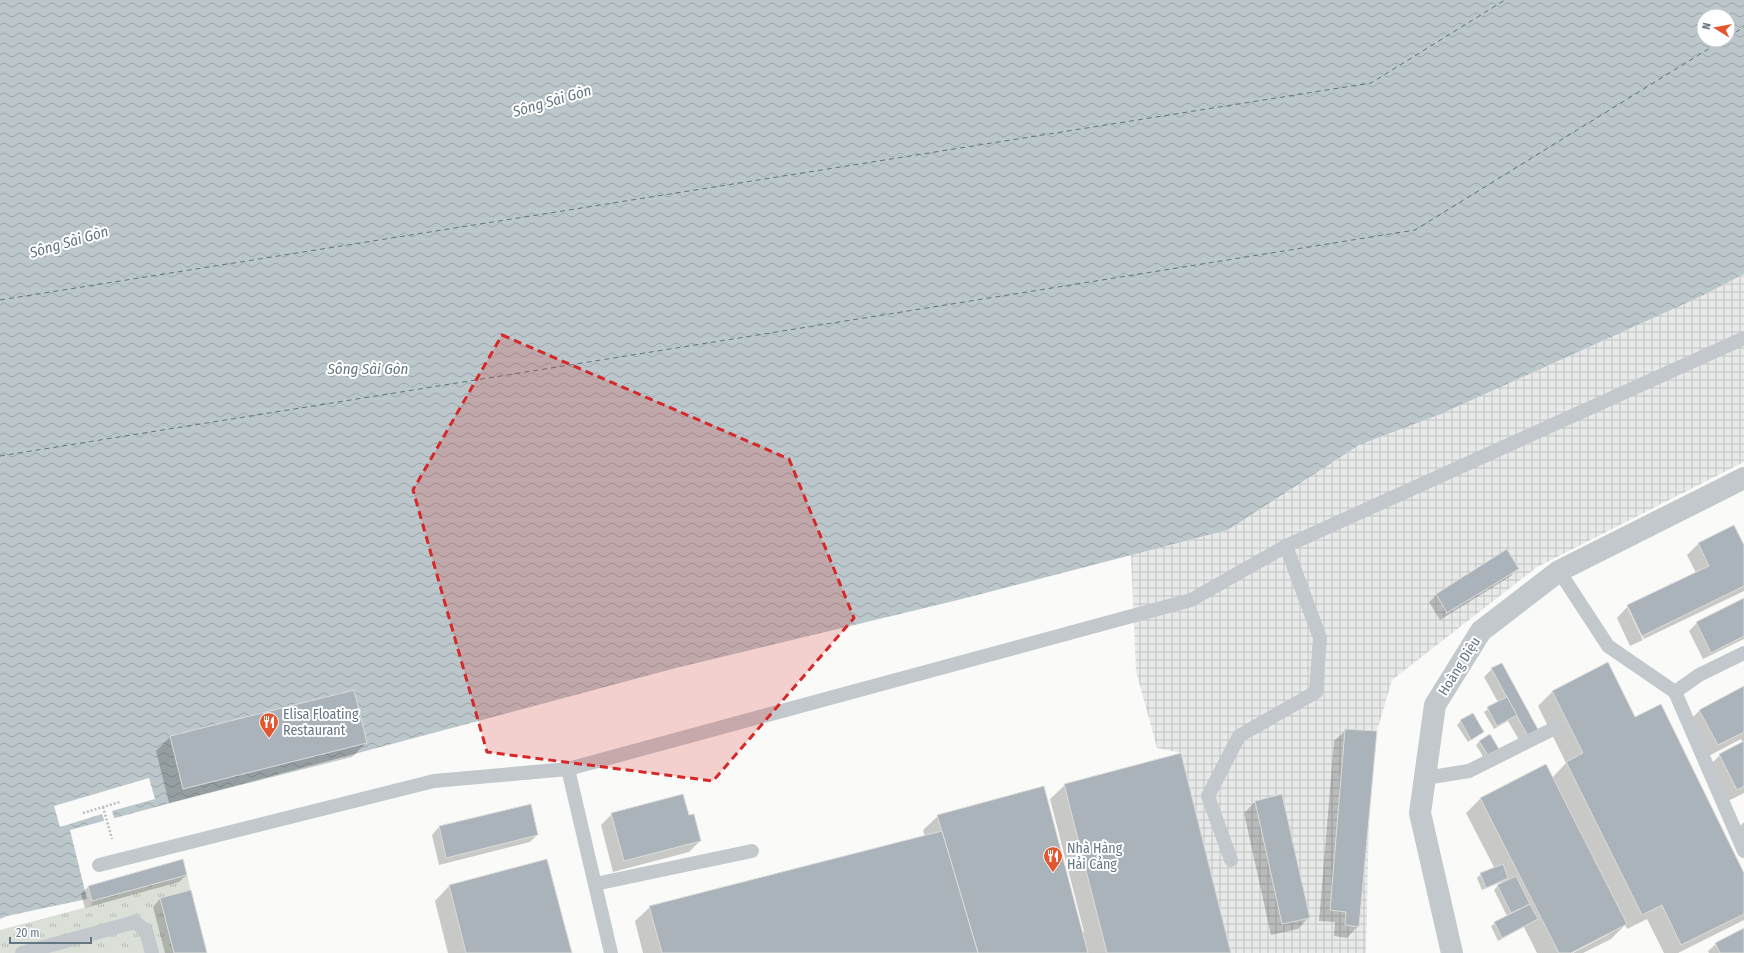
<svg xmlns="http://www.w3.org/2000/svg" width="1744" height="953" viewBox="0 0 1744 953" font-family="'Fira Sans Condensed',sans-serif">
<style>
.industrial{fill:url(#industrial-grid)}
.grass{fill:url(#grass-tufts)}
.water{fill:url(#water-waves);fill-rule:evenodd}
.pier{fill:#fafaf8}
.shadow{fill:#0003}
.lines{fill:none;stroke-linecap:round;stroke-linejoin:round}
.ferry{stroke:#60757c;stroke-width:1;stroke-dasharray:5 4;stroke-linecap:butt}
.building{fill:#aab3b9;stroke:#dcdcda}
.path{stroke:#bbbfc2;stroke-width:2.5;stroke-dasharray:2 2;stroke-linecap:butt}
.lane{stroke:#c3c8cc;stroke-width:14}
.street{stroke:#c3c8cc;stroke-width:22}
.marked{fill:#d62828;fill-opacity:0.2;stroke:#d62828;stroke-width:3;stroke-dasharray:8 5;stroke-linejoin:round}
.labels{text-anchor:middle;stroke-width:4;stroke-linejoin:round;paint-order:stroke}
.street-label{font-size:14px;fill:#657683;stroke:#fff}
.poi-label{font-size:14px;fill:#657683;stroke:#fff;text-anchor:start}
.water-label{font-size:15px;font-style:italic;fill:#60757c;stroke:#fff}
</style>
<defs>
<pattern id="industrial-grid" width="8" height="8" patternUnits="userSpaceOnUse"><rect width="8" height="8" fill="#e8e9e9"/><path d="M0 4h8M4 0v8" fill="none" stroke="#c0c1c2"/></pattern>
<pattern id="grass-tufts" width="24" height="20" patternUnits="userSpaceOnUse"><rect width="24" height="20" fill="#dadfd7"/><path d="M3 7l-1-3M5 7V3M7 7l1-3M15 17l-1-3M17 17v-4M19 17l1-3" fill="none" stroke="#b4b9b4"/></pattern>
<pattern id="water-waves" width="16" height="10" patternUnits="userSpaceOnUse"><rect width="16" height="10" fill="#bbc7cb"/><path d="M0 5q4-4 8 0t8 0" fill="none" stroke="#9ca6aa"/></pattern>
</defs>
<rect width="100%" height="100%" fill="#fafaf8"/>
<!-- industrial -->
<path class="industrial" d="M1744 274V462L1537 567 1392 680 1377 731 1369 816 1366 953H1231L1181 753 1157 748 1136 671 1131 555 1228 530 1359 445 1441 414 1704 295Z"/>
<!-- grass -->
<path class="grass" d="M187 875 206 953H0V930L91 906 92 901Z"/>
<!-- water -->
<path class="water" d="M0 0H1744V274L1704 295 1441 414 1359 445 1228 530 958 600 676 668 70 830 87 899 7 916 0 919ZM1704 16H1728V40H1704Z"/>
<!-- pier -->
<path class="pier" d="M149 778 155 799 112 811 115 820 105 823 102 814 60 827 54 806Z"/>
<!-- shadow -->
<g class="shadow">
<path d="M1734 526 1744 548V591L1644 639 1630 609H1628L1643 640 1630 646 1617 618 1628 606 1696 573 1687 555 1698 544Z"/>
<path d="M1507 551 1518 568 1511 576 1440 620 1429 602 1436 595Z"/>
<path d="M1744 599V639L1703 659 1689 631 1697 623Z"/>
<path d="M1492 669 1539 732 1522 745 1508 721 1494 729 1484 712 1498 702 1484 677Z"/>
<path d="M1744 687V793L1722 804 1705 770 1720 755 1743 743 1741 739 1703 759 1685 725 1700 710Z"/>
<path d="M1553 691 1635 718 1744 875V920L1678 953H1664L1647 919 1627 929 1625 925 1611 939 1583 953H1573L1609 934V932L1569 953H1537L1524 927 1498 941 1491 926 1507 916 1494 890 1501 882 1482 890 1477 878 1481 874 1495 869 1466 813 1481 798 1552 778 1566 763 1538 706Z"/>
<path d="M1461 721 1483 732 1468 742 1457 725Z"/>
<path d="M1346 730 1358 926 1347 938 1334 936 1335 922 1319 921 1334 741Z"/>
<path d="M171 736 366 743 352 757 169 803 156 751Z"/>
<path d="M1480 741 1498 749 1484 758 1476 745Z"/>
<path d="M1065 785 1230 953H643L635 921 650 907 925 837 923 830 938 816 1082 933 1084 932 1050 799Z"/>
<path d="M1281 796 1309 917 1298 929 1271 935 1244 813 1255 802Z"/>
<path d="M530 805 537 835 530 842 439 865 432 835 439 827Z"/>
<path d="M612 814 688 816 700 841 689 852 613 872 601 825Z"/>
<path d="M1744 822V840L1738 828Z"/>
<path d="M186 875 179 882 85 908 81 894 89 886Z"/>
<path d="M449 886 571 953H448L435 901Z"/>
<path d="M160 899 206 953H165L153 907Z"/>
<path d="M1744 929V953H1709L1708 951 1716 944Z"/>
</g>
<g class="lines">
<!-- ferry -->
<g class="ferry">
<path d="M1728 37 1744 27"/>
<path d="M0 300 1371 83 1505 0"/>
<path d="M0 456 1415 230 1723 40"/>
</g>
</g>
<!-- building -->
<g class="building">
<path d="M1734 525 1744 545V586L1642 636 1627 605 1709 566 1698 543Z"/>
<path d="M1507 549 1519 569 1447 613 1436 594Z"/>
<path d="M1744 598V636L1711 653 1696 622Z"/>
<path d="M1608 662 1635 717 1661 704 1744 873V914L1681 945 1662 905 1642 915 1566 762 1583 753 1552 691Z"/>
<path d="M1502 663 1540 733 1529 738 1491 668Z"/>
<path d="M1744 686V732L1718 745 1699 710Z"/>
<path d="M354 690 367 743 183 789 170 736Z"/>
<path d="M1507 697 1517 715 1497 726 1487 707Z"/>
<path d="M1473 713 1484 732 1471 740 1460 720Z"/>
<path d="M1345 729 1377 731 1359 927 1345 925 1346 912 1330 910Z"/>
<path d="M1490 734 1499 749 1488 755 1479 741Z"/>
<path d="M1744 741V786L1737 790 1719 754Z"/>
<path d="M1181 753 1231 953H1107L1064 784Z"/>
<path d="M1546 764 1627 924 1571 953H1559L1480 798Z"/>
<path d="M1044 786 1088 953H978L937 815Z"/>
<path d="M683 794 689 815 694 814 701 841 624 861 611 813Z"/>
<path d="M1282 794 1310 918 1282 924 1255 801Z"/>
<path d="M531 804 538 835 446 858 439 826Z"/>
<path d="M942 831 978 953H662L649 906Z"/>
<path d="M183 859 187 875 92 901 88 886Z"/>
<path d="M547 859 572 953H466L449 885Z"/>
<path d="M1503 864 1508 878 1486 888 1480 873Z"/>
<path d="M1516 876 1530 904 1511 913 1497 885Z"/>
<path d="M191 890 207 953H174L160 898Z"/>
<path d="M1530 904 1538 919 1502 938 1494 922Z"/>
<path d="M1744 928V953H1720L1715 943Z"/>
</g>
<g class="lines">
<!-- path -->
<g class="path">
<path d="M103 807 112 839"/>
<path d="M83 813 120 802"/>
</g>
<!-- lane -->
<g class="lane">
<path d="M1559 571 1608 646 1675 692 1699 675 1744 653"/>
<path d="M1675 692 1744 851"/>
<path d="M568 769 611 953"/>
<path d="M1425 778 1469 771 1555 728"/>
<path d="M1231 860 1208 796 1239 736 1316 692 1320 638 1286 546"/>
<path d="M99 865 434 781 568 769 1191 600 1286 546 1744 338"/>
<path d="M595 884 752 851"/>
<path d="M22 953 135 922 146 931 152 953"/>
</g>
<!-- street -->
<path class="street" d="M1452 953 1420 813 1435 705 1481 631 1559 571 1744 478"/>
</g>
<!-- marked area -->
<path class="marked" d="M502 335 789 459 854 618 713 781 487 752 413 490Z"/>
<!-- icons -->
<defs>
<g id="restaurant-pin" transform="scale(1)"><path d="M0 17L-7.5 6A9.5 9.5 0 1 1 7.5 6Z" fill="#e4572e" stroke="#fff"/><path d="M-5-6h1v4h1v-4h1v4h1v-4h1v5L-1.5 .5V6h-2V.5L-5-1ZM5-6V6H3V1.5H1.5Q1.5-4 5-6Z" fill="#fff"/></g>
</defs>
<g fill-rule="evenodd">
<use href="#restaurant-pin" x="269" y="722"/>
<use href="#restaurant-pin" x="1053" y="856"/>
</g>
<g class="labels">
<!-- street labels -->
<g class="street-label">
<text transform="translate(1459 666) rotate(-58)" y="5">Hoàng Diệu</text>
</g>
<!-- poi labels -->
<g class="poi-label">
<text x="283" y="719">Elisa Floating<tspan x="283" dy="16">Restaurant</tspan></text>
<text x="1067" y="853">Nhà Hàng<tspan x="1067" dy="16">Hải Cảng</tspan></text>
</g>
<!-- water labels -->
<g class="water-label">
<text transform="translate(552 101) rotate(-16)" y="5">Sông Sài Gòn</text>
<text transform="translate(69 242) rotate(-16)" y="5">Sông Sài Gòn</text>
<text x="368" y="374">Sông Sài Gòn</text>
</g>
</g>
<!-- north arrow -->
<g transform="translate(1716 28) rotate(281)"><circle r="19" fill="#ffffff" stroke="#c1c8cd"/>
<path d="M0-3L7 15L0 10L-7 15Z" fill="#e4572e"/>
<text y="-6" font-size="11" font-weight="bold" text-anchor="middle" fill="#657683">N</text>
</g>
<!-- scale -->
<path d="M10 937v6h81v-6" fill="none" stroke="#657683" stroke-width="2"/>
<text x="16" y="937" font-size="12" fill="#657683" stroke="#ffffff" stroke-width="3" paint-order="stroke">20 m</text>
</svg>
